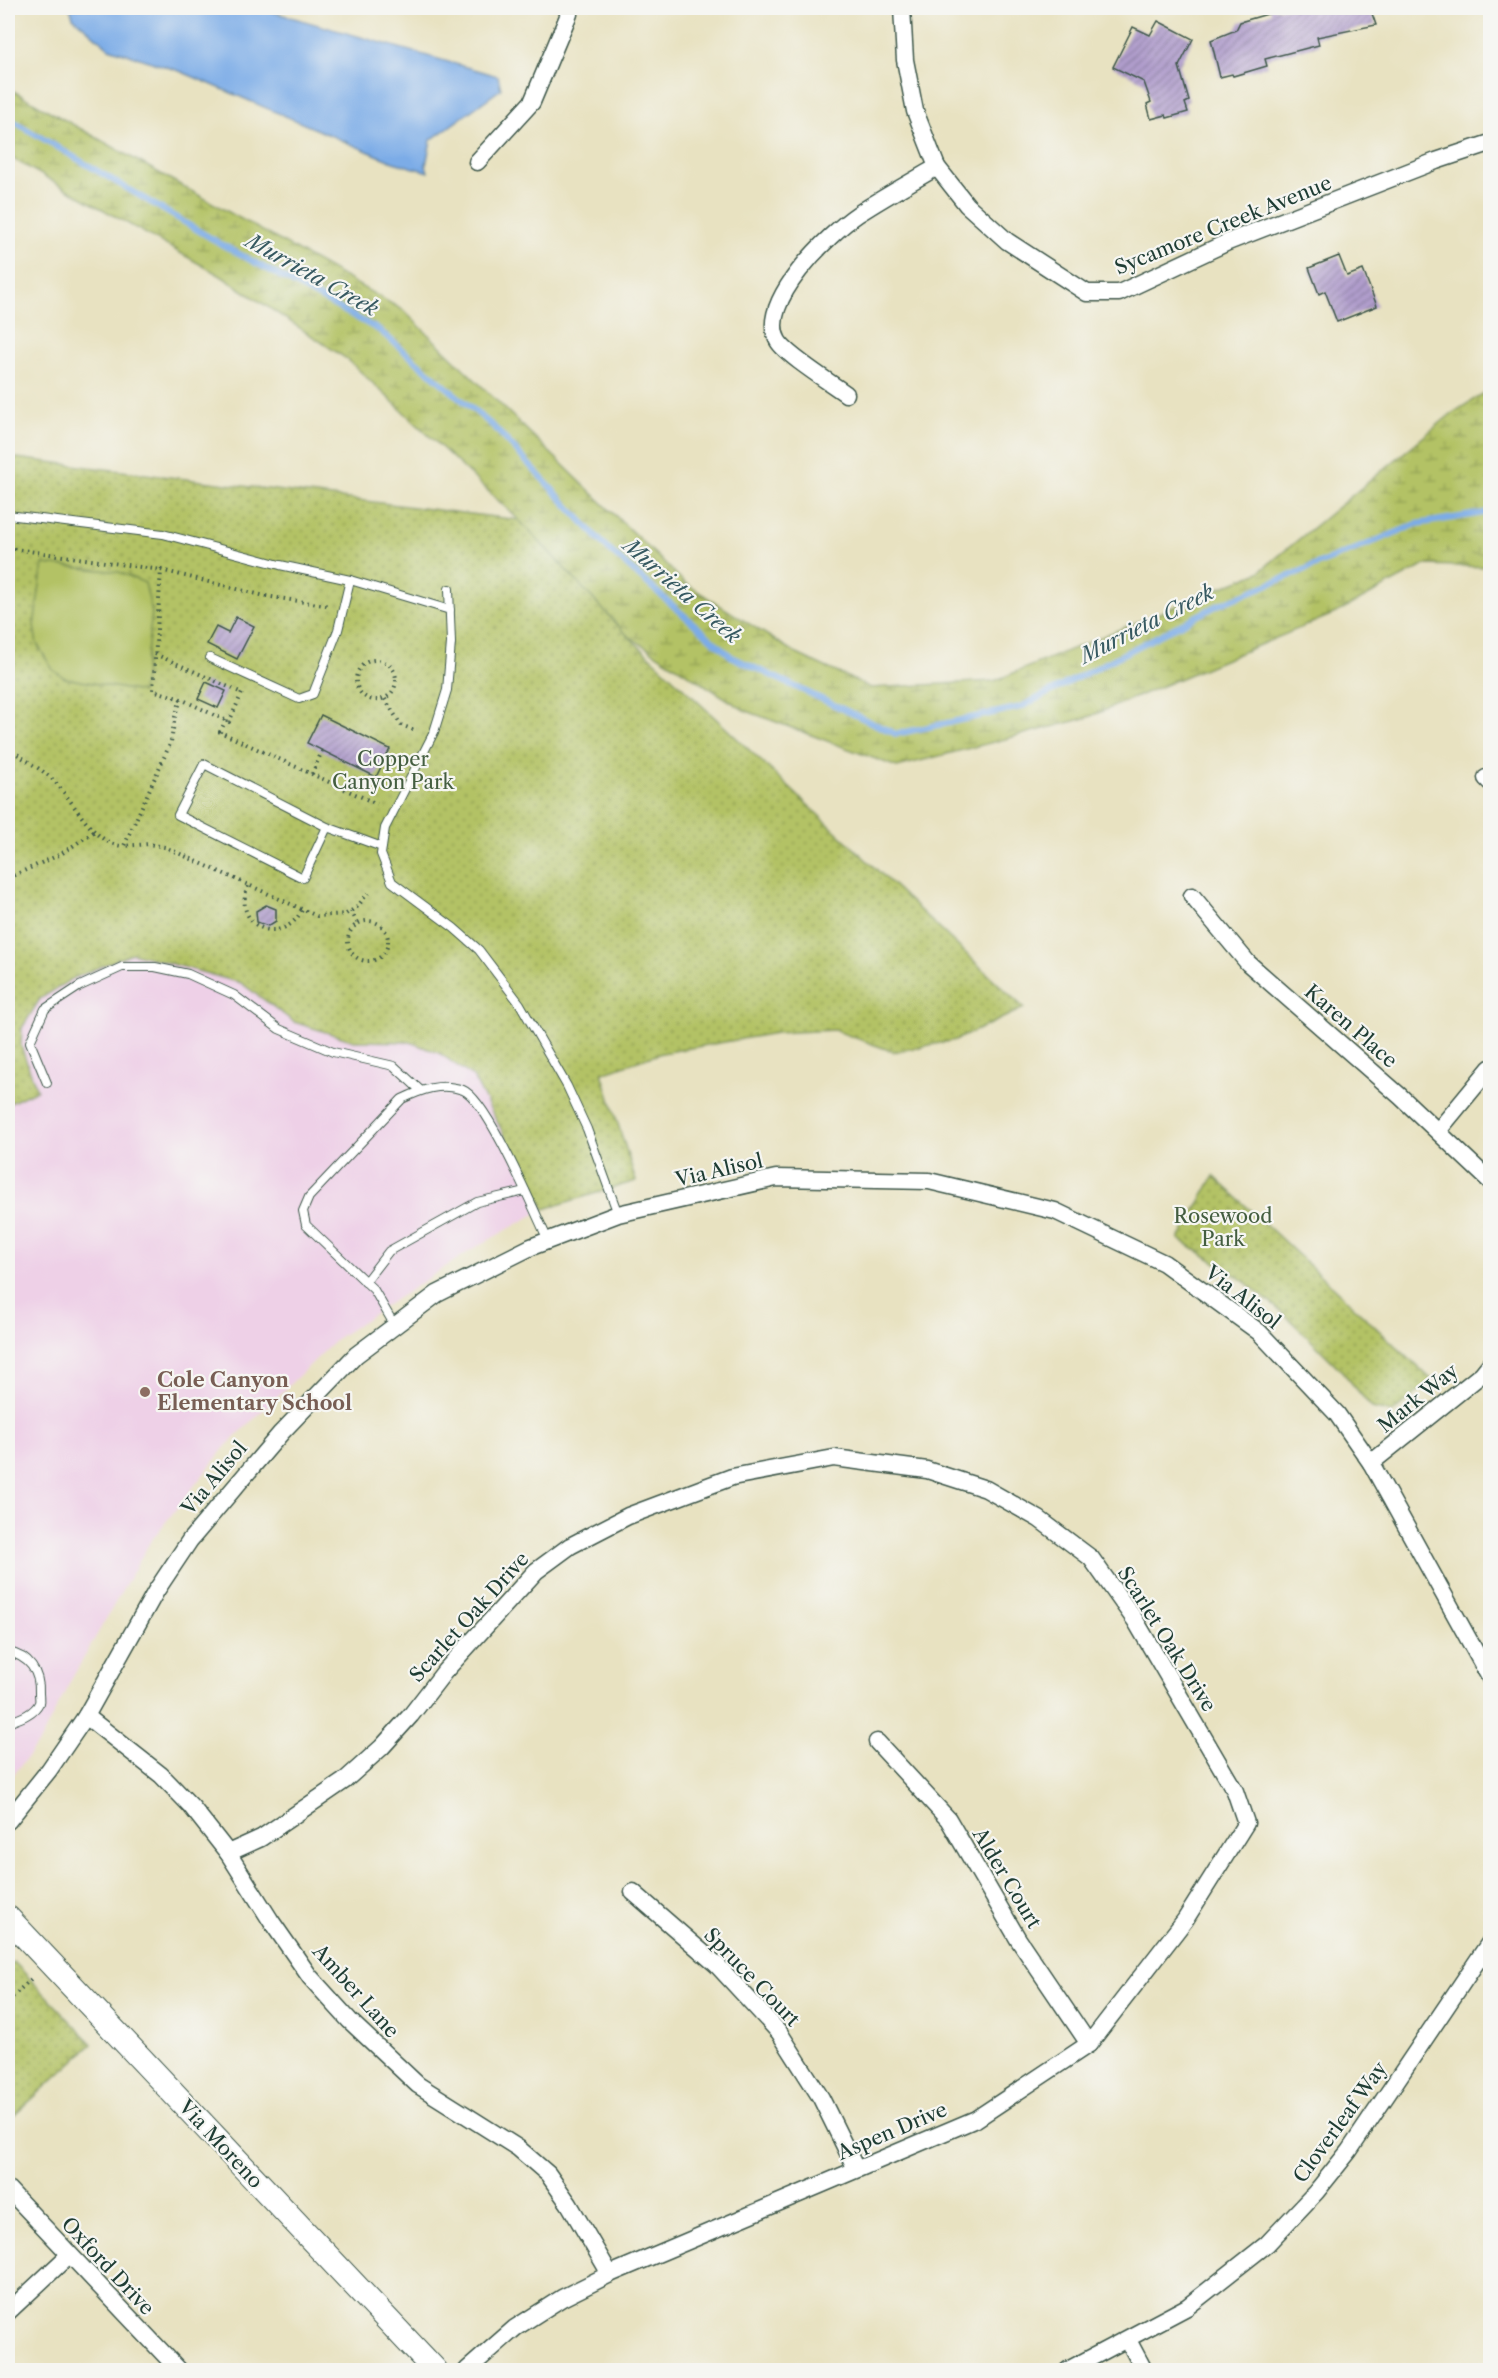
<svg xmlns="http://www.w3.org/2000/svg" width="1498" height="2378" viewBox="0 0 1498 2378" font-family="'Libre Caslon Text',serif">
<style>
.built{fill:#eed0e7}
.grass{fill:url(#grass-dots);stroke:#69804c;stroke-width:1.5}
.wetland{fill:url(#wetland-marsh);stroke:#69804c;stroke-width:1.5}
.pitch{fill:#b3c265;stroke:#69804c;stroke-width:1.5}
.water{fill:#7bace7;stroke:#4d748e;stroke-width:1.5}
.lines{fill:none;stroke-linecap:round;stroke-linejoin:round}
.stream{stroke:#7bace7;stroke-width:6}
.building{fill:url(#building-hatch)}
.lane-casing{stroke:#3d5649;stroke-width:10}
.street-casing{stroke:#3d5649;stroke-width:19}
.secondary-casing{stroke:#3d5649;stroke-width:26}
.path{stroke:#3d5649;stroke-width:4;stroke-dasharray:1.5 4.5;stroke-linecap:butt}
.lane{stroke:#fff;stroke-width:8}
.street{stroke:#fff;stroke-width:16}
.secondary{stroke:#fff;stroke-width:24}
.education-dot{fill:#8d6e63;stroke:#f6f6f2;stroke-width:2}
.labels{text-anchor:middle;stroke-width:4.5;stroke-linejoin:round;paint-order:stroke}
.street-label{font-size:20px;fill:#1f3d34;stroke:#f6f6f2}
.park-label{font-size:20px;fill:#445e40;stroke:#f6f6f2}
.education-label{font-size:20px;font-weight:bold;fill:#785e54;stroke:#f6f6f2;text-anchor:start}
.water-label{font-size:21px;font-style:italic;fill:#365961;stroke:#f6f6f2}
</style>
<defs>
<pattern id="grass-dots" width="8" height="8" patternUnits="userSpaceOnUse" patternTransform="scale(1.5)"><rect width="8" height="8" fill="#b3c265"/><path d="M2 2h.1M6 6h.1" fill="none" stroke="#919f54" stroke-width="1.8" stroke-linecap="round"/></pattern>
<pattern id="wetland-marsh" width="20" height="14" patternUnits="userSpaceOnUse" patternTransform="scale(1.5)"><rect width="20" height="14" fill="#b3c265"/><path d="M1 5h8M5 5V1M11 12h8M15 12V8" fill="none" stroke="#919f54"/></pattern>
<pattern id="building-hatch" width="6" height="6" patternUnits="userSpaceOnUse" patternTransform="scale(1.5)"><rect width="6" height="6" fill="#b09dcc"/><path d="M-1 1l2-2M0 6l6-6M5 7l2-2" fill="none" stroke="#8f81a6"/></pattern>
</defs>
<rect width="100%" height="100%" fill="#f6f6f2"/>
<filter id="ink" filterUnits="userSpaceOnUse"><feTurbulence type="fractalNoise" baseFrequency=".0167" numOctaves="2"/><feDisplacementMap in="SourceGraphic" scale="12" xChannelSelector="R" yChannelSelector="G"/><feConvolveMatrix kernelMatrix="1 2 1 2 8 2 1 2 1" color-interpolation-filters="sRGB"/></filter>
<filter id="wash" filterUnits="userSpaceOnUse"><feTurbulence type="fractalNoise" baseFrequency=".008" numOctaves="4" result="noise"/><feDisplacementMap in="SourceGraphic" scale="24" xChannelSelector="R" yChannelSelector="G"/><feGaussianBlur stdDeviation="1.35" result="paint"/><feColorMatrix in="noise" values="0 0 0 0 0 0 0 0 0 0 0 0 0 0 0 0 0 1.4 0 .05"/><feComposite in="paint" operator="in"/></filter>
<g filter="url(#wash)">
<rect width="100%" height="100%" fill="#e8e2c1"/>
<!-- built -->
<path class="built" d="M132 953 241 983 294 1022 354 1041 410 1042 439 1053 473 1077 544 1209 471 1250 339 1337 225 1447 150 1542 71 1680 41 1739 8 1782V1104L37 1089 21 1046 22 1028 40 999 70 980Z"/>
<!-- grass -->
<g class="grass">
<path d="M8 457 519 520 628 636 1024 1008 956 1040 894 1052 834 1030 776 1033 662 1053 602 1073 636 1181 544 1209 473 1077 439 1053 410 1042 354 1041 294 1022 241 983 132 953 70 980 40 999 22 1028 21 1046 37 1090 8 1104Z"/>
<path d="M1214 1176 1432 1380 1392 1413 1372 1408 1341 1370 1284 1314 1240 1278 1179 1239Z"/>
<path d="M14 1962 92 2044 8 2121V1969Z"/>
</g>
<!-- wetland -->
<path class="wetland" d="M8 88 403 310 686 584 797 654 871 688 994 681 1259 572 1451 414 1490 389V567L1425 565 1338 612 1086 718 897 767 744 710 628 636 519 520 347 359 221 276 8 156Z"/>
<!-- pitch -->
<path class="pitch" d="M43 564 119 572 145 583 152 613 142 692 65 678 53 670 37 644 34 626Z"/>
<!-- water -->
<path class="water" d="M70 8H259L498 76 501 89 431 140 426 165 428 172 393 162 182 72 109 48 73 17Z"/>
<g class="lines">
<!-- stream -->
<path class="stream" d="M8 118 221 244 379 330 494 427 608 549 732 657 896 734 1021 707 1218 605 1417 524 1490 512"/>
</g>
<g id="blocks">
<!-- building -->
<g class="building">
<path d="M1270 8H1370L1376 25 1317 37 1319 45 1265 59 1267 66 1233 76 1232 74 1220 77 1211 40 1236 30 1240 22 1271 13Z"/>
<path d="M1158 21 1193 39 1179 66 1189 101 1185 103 1188 112 1167 118 1166 115 1151 119 1147 104 1151 102 1144 82 1113 67 1133 27 1150 35Z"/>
<path d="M1339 256 1347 276 1363 270 1377 306 1337 322 1325 291 1319 294 1309 268Z"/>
<path d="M236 617 254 626 237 659 207 644 216 627 228 633Z"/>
<path d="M206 682 226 691 218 708 198 699Z"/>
<path d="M321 715 390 749 376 777 307 743Z"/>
<path d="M266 905 276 909V921L268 926 257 922 256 911Z"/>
</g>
</g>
</g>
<g filter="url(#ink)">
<use href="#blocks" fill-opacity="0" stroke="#3d5649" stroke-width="1.5"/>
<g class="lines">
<!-- lane casing -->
<g class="lane-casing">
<g id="lane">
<path d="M8 515 163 534 280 565 350 580 450 610"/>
<path d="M449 589 451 643 447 690 434 732 385 828 381 854 392 882 454 928 479 950 520 1004 567 1086 587 1129 618 1214"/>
<path d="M210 658 299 699 313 694 338 630 350 580"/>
<path d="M327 827 303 878 178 815 204 764 327 827 382 847"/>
<path d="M47 1083 30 1042 45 1009 80 986 122 967H155L188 974 234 995 279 1029 333 1052 394 1066 420 1090"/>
<path d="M365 1282 389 1251 477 1202 525 1191"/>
<path d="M395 1326 374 1290 306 1225 303 1211 309 1197 402 1099C421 1090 441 1082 463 1090 487 1099 535 1213 548 1240"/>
<path d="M8 1652C29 1656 40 1672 39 1693 39 1696 40 1700 39 1703 34 1714 18 1719 8 1723"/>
</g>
</g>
<!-- street casing -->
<g class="street-casing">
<g id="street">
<path d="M902 8 905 60 915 111 937 167 967 205 1007 241 1087 293H1119L1228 242 1436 161 1490 143"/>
<path d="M477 162 532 102 569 14 566 8"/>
<path d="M846 394C831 383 786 355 778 341 756 303 830 233 858 214 884 197 911 182 937 167"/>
<path d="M1486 778 1490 782"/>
<path d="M1192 896 1248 963 1400 1096 1490 1181"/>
<path d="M1438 1131 1490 1068"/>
<path d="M1371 1463 1482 1374 1490 1364"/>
<path d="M86 1716 161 1775 191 1806 228 1853 271 1921 310 1977 350 2021 418 2085 518 2148 548 2174 569 2204 610 2274"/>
<path d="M877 1742 948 1819 1018 1939 1089 2044"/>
<path d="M8 1821 49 1770 86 1716 156 1591 190 1540 281 1433 356 1355 437 1294 531 1247 618 1214 776 1178 929 1181 1055 1211 1164 1263 1259 1332 1337 1414 1371 1463 1490 1678"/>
<path d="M228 1853 261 1838 344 1781 382 1747 411 1715 445 1671 536 1571 570 1546 628 1516 732 1477 834 1458 927 1470 986 1489 1039 1519 1091 1558 1135 1620 1235 1791 1246 1823 1185 1920 1089 2044 976 2119 610 2274 562 2298 515 2328 467 2370"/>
<path d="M633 1892 717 1965 779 2032 821 2098 856 2169"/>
<path d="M8 2189 179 2370"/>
<path d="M8 2312 68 2256"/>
<path d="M1128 2340 1144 2370"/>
<path d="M1068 2370 1187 2307 1267 2244 1316 2192 1349 2151 1490 1942"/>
</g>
</g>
<!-- secondary casing -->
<g class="secondary-casing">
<path id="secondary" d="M8 1918 435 2370"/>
</g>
<!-- path -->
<g class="path">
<path d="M8 548 161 570"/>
<path d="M155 654 242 693 229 722 181 699 153 690 161 570 265 596 331 606"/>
<circle cx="376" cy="680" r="20"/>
<path d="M181 699 175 717 171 742 124 846 149 844 165 847 317 916 346 914 357 907 368 893"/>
<path d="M385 699 401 725 414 730"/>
<path d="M226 720 220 732 377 804"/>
<path d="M8 747C21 758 37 766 50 777 73 797 91 845 124 846"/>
<path d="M386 757 401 764"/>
<path d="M312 774 322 751"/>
<path d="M8 878 61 854 95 831"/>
<path d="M248 886C231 926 282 949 302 910"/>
<path d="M351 911 358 924"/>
<circle cx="368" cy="941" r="20"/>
<path d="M8 1028 12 1034"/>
<path d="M8 2001 33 1977"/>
<path d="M8 2068 10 2073 8 2090"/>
</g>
<!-- lane -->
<use href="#lane" class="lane"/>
<!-- street -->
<use href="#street" class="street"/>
<!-- secondary -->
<use href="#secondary" class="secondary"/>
</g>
</g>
<!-- markers -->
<circle class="education-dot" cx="145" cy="1392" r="6"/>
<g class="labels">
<!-- street labels -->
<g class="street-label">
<text transform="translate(1223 225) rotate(-22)" y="7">Sycamore Creek Avenue</text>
<text transform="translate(1351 1026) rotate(41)" y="7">Karen Place</text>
<text transform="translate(719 1170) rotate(-13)" y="7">Via Alisol</text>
<text transform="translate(1243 1297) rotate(38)" y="7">Via Alisol</text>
<text transform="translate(1418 1398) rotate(-39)" y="7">Mark Way</text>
<text transform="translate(214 1478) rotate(-50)" y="7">Via Alisol</text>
<text transform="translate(469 1617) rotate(-48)" y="7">Scarlet Oak Drive</text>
<text transform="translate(1167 1639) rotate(58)" y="7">Scarlet Oak Drive</text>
<text transform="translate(1007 1878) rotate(59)" y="7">Alder Court</text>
<text transform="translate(752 1977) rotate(46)" y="7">Spruce Court</text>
<text transform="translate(356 1991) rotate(48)" y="7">Amber Lane</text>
<text transform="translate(1340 2122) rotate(-54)" y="7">Cloverleaf Way</text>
<text transform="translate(892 2131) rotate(-23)" y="7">Aspen Drive</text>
<text transform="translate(221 2144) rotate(47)" y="7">Via Moreno</text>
<text transform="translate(108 2266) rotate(47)" y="7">Oxford Drive</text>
</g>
<!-- park labels -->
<g class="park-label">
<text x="393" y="766">Copper<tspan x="393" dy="23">Canyon Park</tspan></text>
<text x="1223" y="1223">Rosewood<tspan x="1223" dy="23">Park</tspan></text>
</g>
<!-- education labels -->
<g class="education-label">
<text x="157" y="1387">Cole Canyon<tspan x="157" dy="23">Elementary School</tspan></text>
</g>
<!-- water labels -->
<g class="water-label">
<text transform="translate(312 275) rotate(29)" y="7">Murrieta Creek</text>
<text transform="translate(682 591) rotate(41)" y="7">Murrieta Creek</text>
<text transform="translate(1147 624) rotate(-27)" y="7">Murrieta Creek</text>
</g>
</g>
<!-- margin -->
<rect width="1498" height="2378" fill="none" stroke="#f6f6f2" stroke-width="30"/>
</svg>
